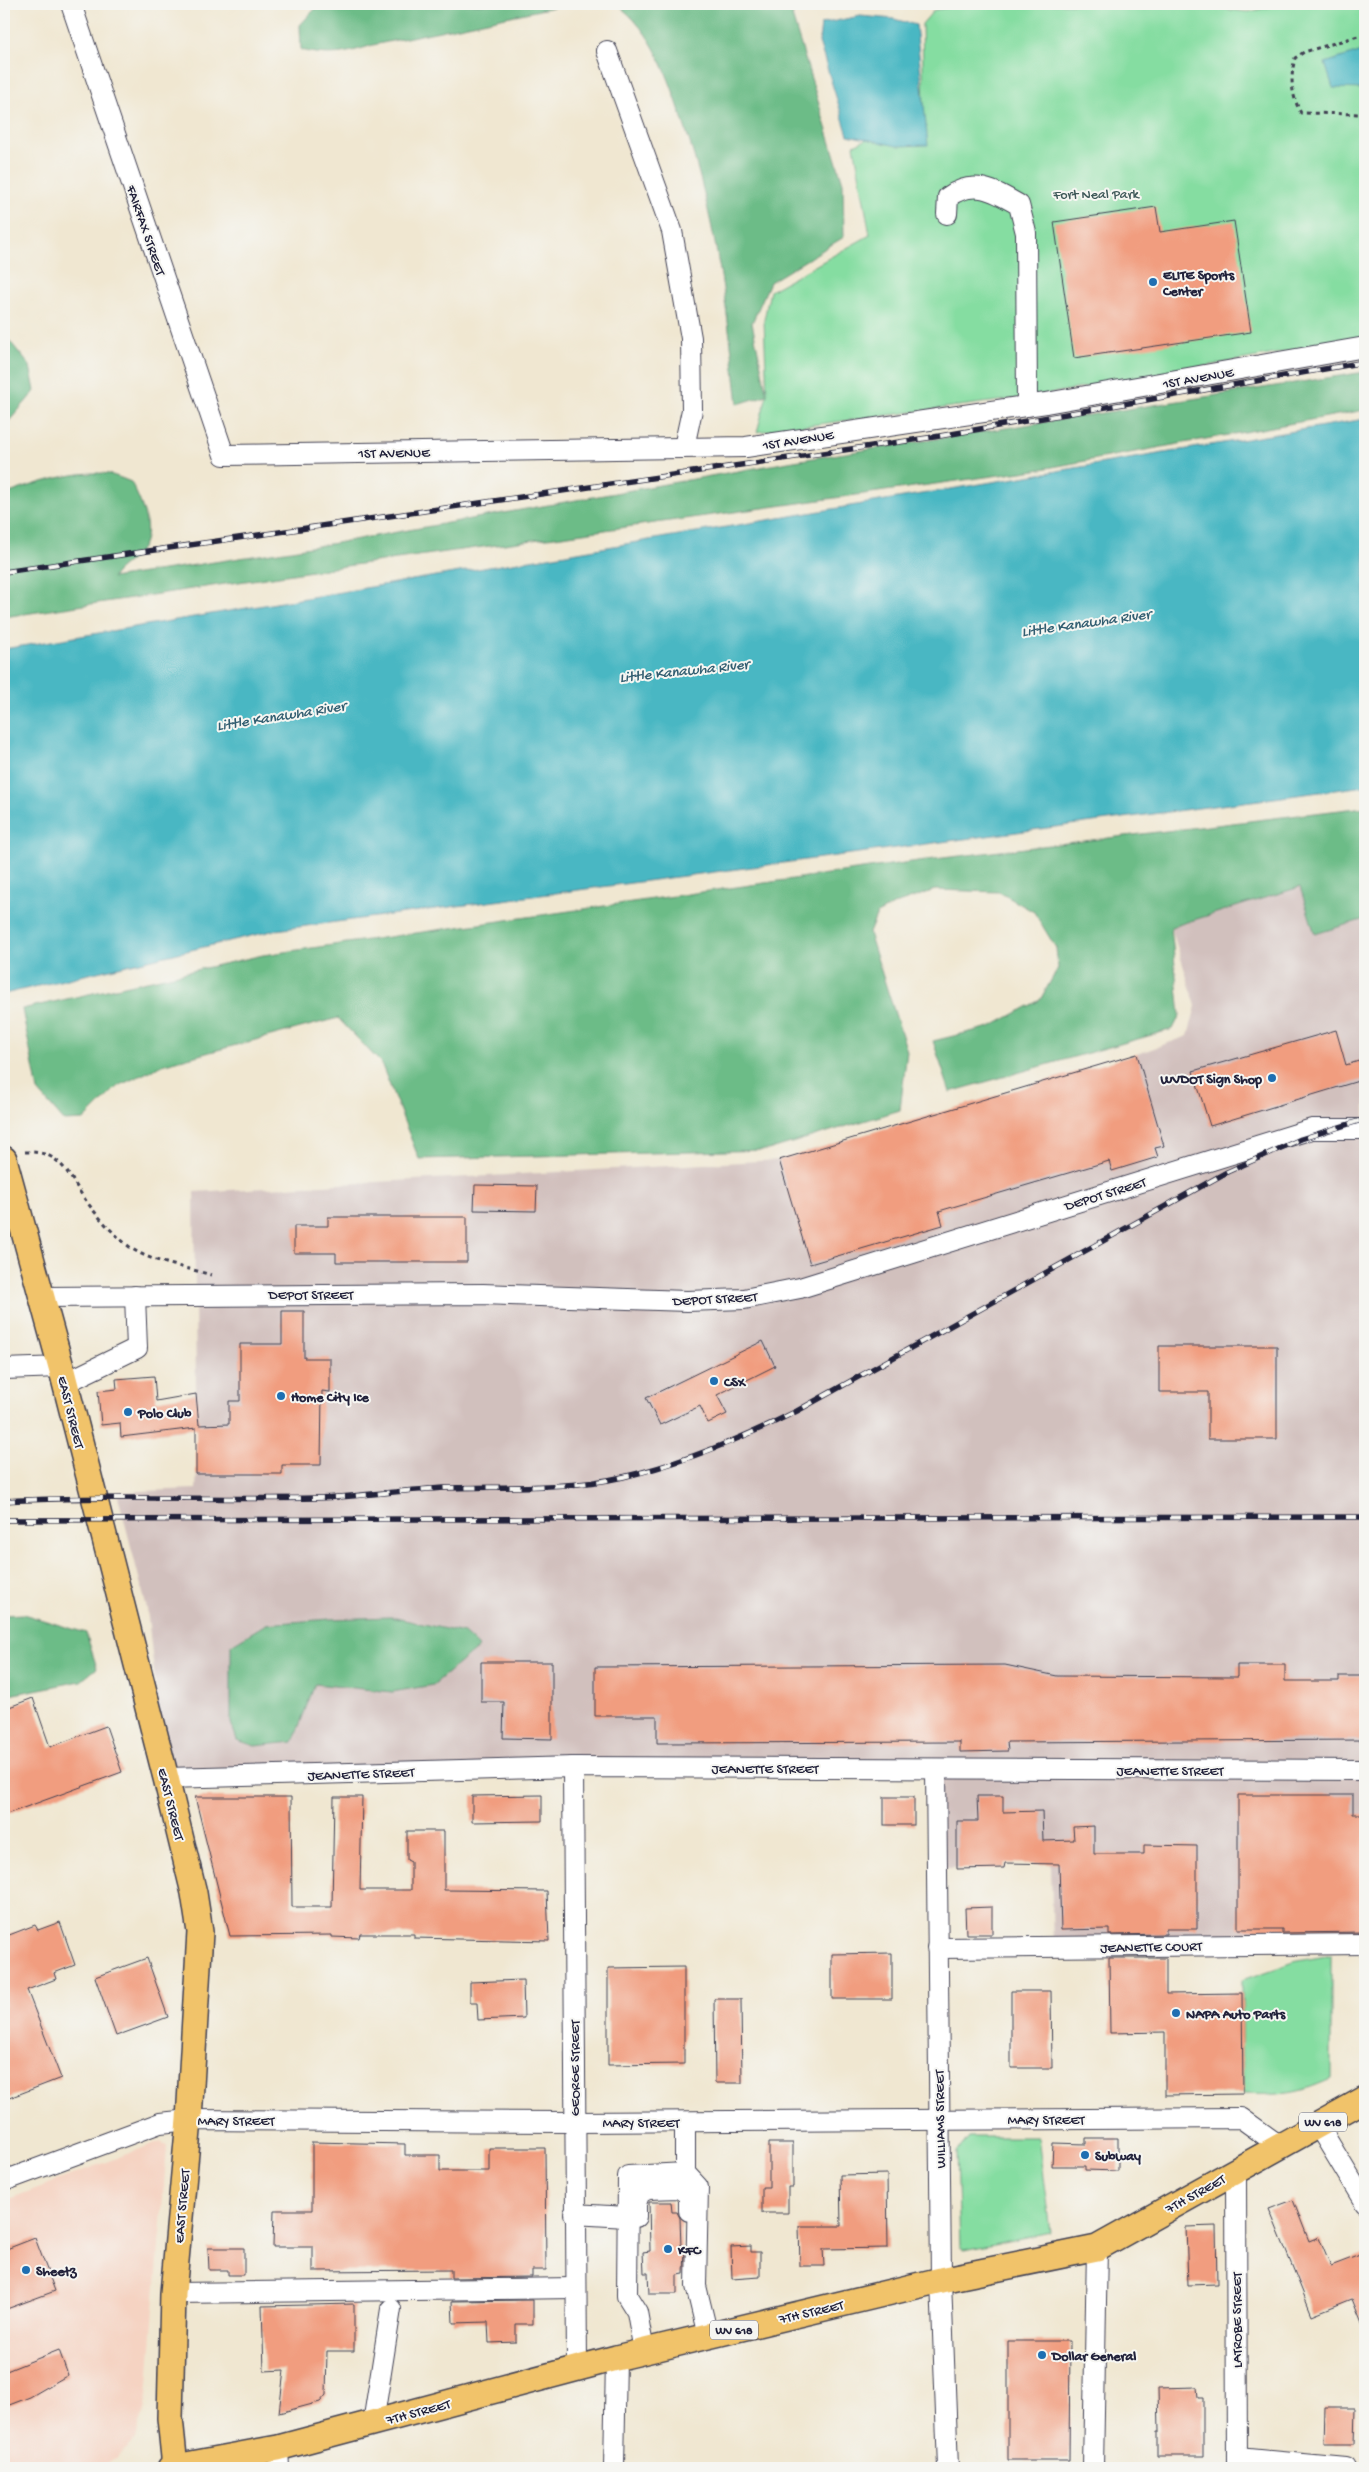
<svg xmlns="http://www.w3.org/2000/svg" width="1369" height="2472" viewBox="0 0 1369 2472" font-family="'Gochi Hand',sans-serif">
<style>
.built{fill:#f5d3c2}
.industrial{fill:#d1c0bd}
.green{fill:#85dda1;stroke:#54806e}
.forest{fill:#6cbc87;stroke:#476f61}
.water{fill:#49b7c3;stroke:#366c7f}
.building{fill:#f19d7f}
.lines{fill:none;stroke-linecap:round;stroke-linejoin:round}
.minor-casing{stroke:#414052;stroke-width:22}
.major-casing{stroke:#414052;stroke-width:28}
.path{stroke:#414052;stroke-width:3;stroke-dasharray:4 4;stroke-linecap:butt}
.minor{stroke:#fff;stroke-width:20}
.major{stroke:#f1c36a;stroke-width:25}
.rail-casing{stroke:#22223b;stroke-width:5.5}
.rail{stroke:#f6f6f2;stroke-width:4;stroke-dasharray:11;stroke-linecap:butt}
.poi-dot{fill:#1f6fb2;stroke:#f6f6f2;stroke-width:2}
.labels{text-anchor:middle;stroke-width:4;stroke-linejoin:round;paint-order:stroke}
.shield{fill:#f6f6f2;stroke:#626272;stroke-width:1}
.shield-label{font-size:12px;font-weight:bold;fill:#22223b}
.park-label{font-size:14px;fill:#405a5a;stroke:#f6f6f2}
.street-label{font-size:14px;fill:#22223b;stroke:#f6f6f2}
.poi-label{font-size:14px;font-weight:bold;fill:#22223b;stroke:#f6f6f2;text-anchor:start}
.water-label{font-size:15px;font-style:italic;fill:#325e71;stroke:#f6f6f2}
</style>
<rect width="100%" height="100%" fill="#f6f6f2"/>
<filter id="ink" filterUnits="userSpaceOnUse"><feTurbulence type="fractalNoise" baseFrequency=".02" numOctaves="2"/><feDisplacementMap in="SourceGraphic" scale="10" xChannelSelector="R" yChannelSelector="G"/><feConvolveMatrix kernelMatrix="1 2 1 2 8 2 1 2 1" color-interpolation-filters="sRGB"/></filter>
<filter id="wash" filterUnits="userSpaceOnUse"><feTurbulence type="fractalNoise" baseFrequency=".0096" numOctaves="4" result="noise"/><feDisplacementMap in="SourceGraphic" scale="20" xChannelSelector="R" yChannelSelector="G"/><feGaussianBlur stdDeviation="1.12" result="paint"/><feColorMatrix in="noise" values="0 0 0 0 0 0 0 0 0 0 0 0 0 0 0 0 0 1.4 0 .05"/><feComposite in="paint" operator="in"/></filter>
<g filter="url(#wash)">
<rect width="100%" height="100%" fill="#f0e7d1"/>
<!-- built -->
<path class="built" d="M161 2141 167 2147 147 2396 143 2416 135 2437 128 2448 116 2459 96 2468H4V2201Z"/>
<!-- industrial -->
<path class="industrial" d="M1300 887 1315 934 1365 919V1944L1053 1947 1051 1864 1005 1863 1004 1868H936V1769L166 1778 147 1609 117 1492 196 1489 199 1428 159 1433 156 1401 196 1394 194 1192 779 1160 1137 1054 1188 1036 1196 1006 1171 927Z"/>
<!-- green -->
<g class="green">
<path d="M971 4H1184L1248 12 1283 4H1365V338L1030 397 757 432 767 395 764 320 770 291 870 235 854 145 924 112 922 24 934 10Z"/>
<path d="M1331 1955V2079C1295 2095 1281 2095 1243 2094L1242 1980 1293 1962Z"/>
<path d="M969 2137H1038L1050 2232 965 2250 960 2248 957 2152Z"/>
</g>
<!-- forest -->
<g class="forest">
<path d="M326 4H568L373 45C345 54 330 57 301 50L300 25 316 8Z"/>
<path d="M616 4H799L792 16 843 183 844 237 770 282 752 323 767 395 738 404C727 305 715 216 683 121 669 78 654 31 616 4Z"/>
<path d="M4 334 30 366 35 391 4 427Z"/>
<path d="M1365 372V410L1036 470 346 566 4 617V495C33 484 77 469 109 474 116 476 124 479 131 482 140 500 154 528 142 548 135 559 119 567 112 578L336 543 794 461Z"/>
<path d="M1365 807V919L1315 934 1300 887 1171 927 1180 1015 1173 1029 950 1092 933 1041 990 1027 1040 1000 1058 968 1056 948 1034 912 999 892 935 890 895 904 877 914 869 933 907 1051 900 1110 768 1150 419 1159 381 1063 338 1018 165 1064 118 1086 84 1120 64 1121 38 1091 22 1009 263 955 918 861Z"/>
<path d="M23 1614 86 1633 97 1668 81 1681 4 1696V1615Z"/>
<path d="M391 1617 464 1633 479 1647 433 1685 392 1692 315 1684 293 1742 255 1746 237 1740 231 1723V1645L266 1624 330 1619Z"/>
</g>
<!-- water -->
<g class="water">
<path d="M860 16 894 19 916 25 928 145 897 146 848 135 819 42 821 24Z"/>
<path d="M1365 50V89L1333 88 1325 63Z"/>
<path d="M1365 419V786L276 930 4 994V649Z"/>
</g>
<g id="blocks">
<!-- building -->
<g class="building">
<path d="M1156 207 1160 232 1234 221 1251 332 1074 358 1054 222Z"/>
<path d="M1336 1030 1346 1065 1365 1059V1079L1210 1126 1193 1071Z"/>
<path d="M1137 1054 1164 1146 1155 1148 1158 1157 1112 1171 1109 1161 939 1211 943 1225 810 1264 779 1160Z"/>
<path d="M475 1185 537 1186 536 1211 474 1210Z"/>
<path d="M328 1217H467V1262H336V1253H294V1226H328Z"/>
<path d="M282 1311H304V1358H330V1392L322 1391 321 1465H282V1474H196V1428L121 1437 120 1423 101 1425 98 1391 117 1389 116 1379 154 1376 156 1401 196 1394 199 1425 229 1424V1401H240V1344H282Z"/>
<path d="M763 1341 775 1366 717 1395 727 1414 708 1423 700 1406 660 1425 646 1398Z"/>
<path d="M1159 1346H1277V1439H1208V1392H1159Z"/>
<path d="M481 1662H552V1739L503 1738 504 1702H481Z"/>
<path d="M1005 1665 1057 1676 1237 1677V1665H1285V1681H1339V1676H1365V1740L1007 1742 1008 1751 960 1752V1742L657 1743V1716H595V1667Z"/>
<path d="M33 1698 50 1747 106 1726 122 1772 4 1815V1709Z"/>
<path d="M542 1795V1821L472 1822V1796Z"/>
<path d="M1238 1795H1353V1814H1365V1932L1282 1933V1929H1238Z"/>
<path d="M977 1796H1003V1812L1042 1811 1043 1841 1074 1840 1073 1827 1094 1826V1854H1144V1845L1197 1846V1929H1166V1934L1109 1935V1929L1061 1930 1059 1864 1005 1863 1004 1868 957 1869V1821H978Z"/>
<path d="M195 1797H291L292 1907H332L334 1797H362L360 1890H411V1862L407 1860V1831H444V1890L547 1891 549 1941 414 1938V1934H360L359 1938 332 1937V1935L230 1936Z"/>
<rect x="884" y="1797" width="30" height="28"/>
<path d="M992 1907V1934H966L965 1908Z"/>
<path d="M60 1922 75 1965 54 1973 56 1979 27 1990 61 2078 4 2100V1937L35 1925 38 1930Z"/>
<path d="M892 1953V1999H832V1954Z"/>
<path d="M147 1958 168 2017 116 2036 95 1977Z"/>
<path d="M1109 1958H1166V1994L1242 1993 1243 2094 1165 2095V2032L1110 2033Z"/>
<path d="M684 1967V2064L608 2065V1968Z"/>
<path d="M523 1980 524 2018 478 2020 477 2003H470V1982Z"/>
<path d="M1011 1991H1051L1052 2068H1011Z"/>
<path d="M714 1999H741L742 2083H715Z"/>
<path d="M1086 2138H1118V2171L1085 2170V2166H1052L1053 2143 1086 2144Z"/>
<path d="M312 2142 405 2144V2155H440V2171H489V2148H545L546 2270H532V2277L451 2278V2270L313 2271V2247H273L274 2210H312Z"/>
<path d="M769 2143H793V2187H788V2213H762V2187H769Z"/>
<path d="M887 2174 888 2248 823 2249 824 2266H800L799 2226H841L840 2175Z"/>
<path d="M1293 2200 1309 2241 1319 2237 1331 2266 1365 2253V2331L1352 2299 1312 2315 1269 2209Z"/>
<path d="M649 2202H671L672 2212H677L680 2218 681 2248H685L684 2274 677 2275V2294H649L648 2273H644L643 2252 650 2251Z"/>
<path d="M1216 2226 1217 2284 1188 2285 1186 2227Z"/>
<path d="M35 2238 55 2291 4 2310V2250Z"/>
<path d="M751 2246V2252H760V2277L732 2279 731 2247Z"/>
<path d="M208 2248H244V2275H228V2270H209Z"/>
<path d="M533 2300V2324H516V2342L489 2343 488 2322 453 2323 452 2301Z"/>
<path d="M354 2304V2351H327L326 2395 320 2402 279 2413 284 2370 264 2371 262 2306Z"/>
<path d="M1008 2341H1070L1069 2460H1008Z"/>
<path d="M59 2350 68 2375 30 2397 4 2407V2372Z"/>
<path d="M1197 2387 1198 2398H1203V2456H1157V2432H1159L1158 2388Z"/>
<path d="M1325 2408H1355L1354 2444H1324Z"/>
</g>
</g>
</g>
<g filter="url(#ink)">
<use href="#blocks" fill-opacity="0" stroke="#414052" stroke-width="1"/>
<g class="lines">
<!-- minor casing -->
<g class="minor-casing">
<g id="minor">
<path d="M71 4 224 455 746 447 1046 403 1365 347"/>
<path d="M607 51 672 231 691 338 692 410 684 447"/>
<path d="M947 214 948 197C974 178 995 191 1019 205L1026 233 1027 406"/>
<path d="M41 1297 483 1294 687 1301 744 1299 800 1288 1312 1129H1365"/>
<path d="M4 1369 61 1367"/>
<path d="M65 1383 137 1348 135 1296"/>
<path d="M573 1767 577 2368"/>
<path d="M936 1769 941 2280 948 2468"/>
<path d="M166 1778 573 1767 1365 1770"/>
<path d="M937 1948 1365 1944"/>
<path d="M685 2122V2173L698 2187 696 2286 708 2336"/>
<path d="M1318 2125 1365 2203"/>
<path d="M1236 2171 1237 2468"/>
<path d="M4 2181 160 2123 189 2120 574 2122 1241 2118 1280 2146"/>
<path d="M574 2214 627 2217"/>
<path d="M636 2217V2203L640 2193 648 2189 679 2188 689 2195V2211"/>
<path d="M173 2293 575 2288"/>
<path d="M644 2351 637 2312 627 2296 628 2176 685 2173"/>
<path d="M373 2423 391 2309"/>
<path d="M278 2448 279 2468"/>
<path d="M1238 2458 1346 2468"/>
<path d="M614 2468 616 2358"/>
<path d="M1093 2468 1097 2248"/>
</g>
</g>
<!-- major casing -->
<g class="major-casing">
<g id="major">
<path d="M4 1159 61 1367 166 1778 194 1893 200 1932 189 2120 173 2293 170 2418 175 2467"/>
<path d="M170 2468 278 2448 616 2358 941 2280 1097 2248 1365 2099"/>
</g>
</g>
<!-- path -->
<g class="path">
<path d="M1365 34 1304 52 1295 58C1290 78 1291 95 1301 113L1365 114"/>
<path d="M25 1152C60 1150 67 1173 84 1198 97 1216 113 1234 131 1248 153 1263 186 1267 211 1275"/>
</g>
<!-- minor -->
<use href="#minor" class="minor"/>
<!-- major -->
<use href="#major" class="major"/>
<!-- rail casing -->
<g class="rail-casing">
<g id="rail">
<path d="M4 572 934 437 1365 362"/>
<path d="M4 1501C107 1495 212 1500 316 1498 359 1497 402 1490 445 1488 504 1486 566 1490 623 1477 684 1463 741 1439 797 1411L1227 1172 1301 1139 1365 1119"/>
<path d="M4 1520 1365 1517"/>
</g>
</g>
<!-- rail -->
<use href="#rail" class="rail"/>
</g>
</g>
<!-- markers -->
<g class="poi-dot">
<circle cx="1153" cy="282" r="5"/>
<circle cx="1272" cy="1078" r="5"/>
<circle cx="714" cy="1381" r="5"/>
<circle cx="281" cy="1396" r="5"/>
<circle cx="128" cy="1412" r="5"/>
<circle cx="1176" cy="2013" r="5"/>
<circle cx="1085" cy="2155" r="5"/>
<circle cx="668" cy="2249" r="5"/>
<circle cx="26" cy="2270" r="5"/>
<circle cx="1042" cy="2355" r="5"/>
</g>
<g class="labels">
<!-- shield labels -->
<g class="shield">
<rect x="1299" y="2112.5" width="48" height="19" rx="4"/>
<rect x="710" y="2320.5" width="48" height="19" rx="4"/>
</g>
<g class="shield-label">
<text x="1323" y="2126">WV 618</text>
<text x="734" y="2334">WV 618</text>
</g>
<!-- park labels -->
<g class="park-label">
<text x="1096" y="198">Fort Neal Park</text>
</g>
<!-- street labels -->
<g class="street-label">
<text transform="translate(147 230) rotate(71)" y="5">FAIRFAX STREET</text>
<text transform="translate(1198 377) rotate(-10)" y="5">1ST AVENUE</text>
<text transform="translate(798 439) rotate(-9)" y="5">1ST AVENUE</text>
<text transform="translate(394 452) rotate(-1)" y="5">1ST AVENUE</text>
<text transform="translate(1105 1193) rotate(-17)" y="5">DEPOT STREET</text>
<text x="311" y="1299">DEPOT STREET</text>
<text transform="translate(715 1298) rotate(-3)" y="5">DEPOT STREET</text>
<text transform="translate(72 1412) rotate(76)" y="5">EAST STREET</text>
<text x="765" y="1773">JEANETTE STREET</text>
<text x="1170" y="1775">JEANETTE STREET</text>
<text transform="translate(361 1773) rotate(-2)" y="5">JEANETTE STREET</text>
<text transform="translate(172 1804) rotate(76)" y="5">EAST STREET</text>
<text transform="translate(1151 1946) rotate(-1)" y="5">JEANETTE COURT</text>
<text transform="translate(574 2068) rotate(-90)" y="5">GEORGE STREET</text>
<text transform="translate(939 2119) rotate(-91)" y="5">WILLIAMS STREET</text>
<text x="1046" y="2124">MARY STREET</text>
<text x="236" y="2125">MARY STREET</text>
<text x="641" y="2127">MARY STREET</text>
<text transform="translate(1195 2193) rotate(-29)" y="5">7TH STREET</text>
<text transform="translate(181 2206) rotate(-85)" y="5">EAST STREET</text>
<text transform="translate(811 2311) rotate(-13)" y="5">7TH STREET</text>
<text transform="translate(1236 2320) rotate(-90)" y="5">LATROBE STREET</text>
<text transform="translate(418 2411) rotate(-15)" y="5">7TH STREET</text>
</g>
<!-- poi labels -->
<g class="poi-label">
<text x="1163" y="279">ELITE Sports<tspan x="1163" dy="16">Center</tspan></text>
<text x="1262" y="1083" text-anchor="end">WVDOT Sign Shop</text>
<text x="724" y="1386">CSX</text>
<text x="291" y="1401">Home City Ice</text>
<text x="138" y="1417">Polo Club</text>
<text x="1186" y="2018">NAPA Auto Parts</text>
<text x="1095" y="2160">Subway</text>
<text x="678" y="2254">KFC</text>
<text x="36" y="2275">Sheetz</text>
<text x="1052" y="2360">Dollar General</text>
</g>
<!-- water labels -->
<g class="water-label">
<text transform="translate(1086 622) rotate(-8)" y="5">Little Kanawha River</text>
<text transform="translate(684 670) rotate(-6)" y="5">Little Kanawha River</text>
<text transform="translate(281 715) rotate(-9)" y="5">Little Kanawha River</text>
</g>
</g>
<!-- margin -->
<rect width="1369" height="2472" fill="none" stroke="#f6f6f2" stroke-width="20"/>
</svg>
